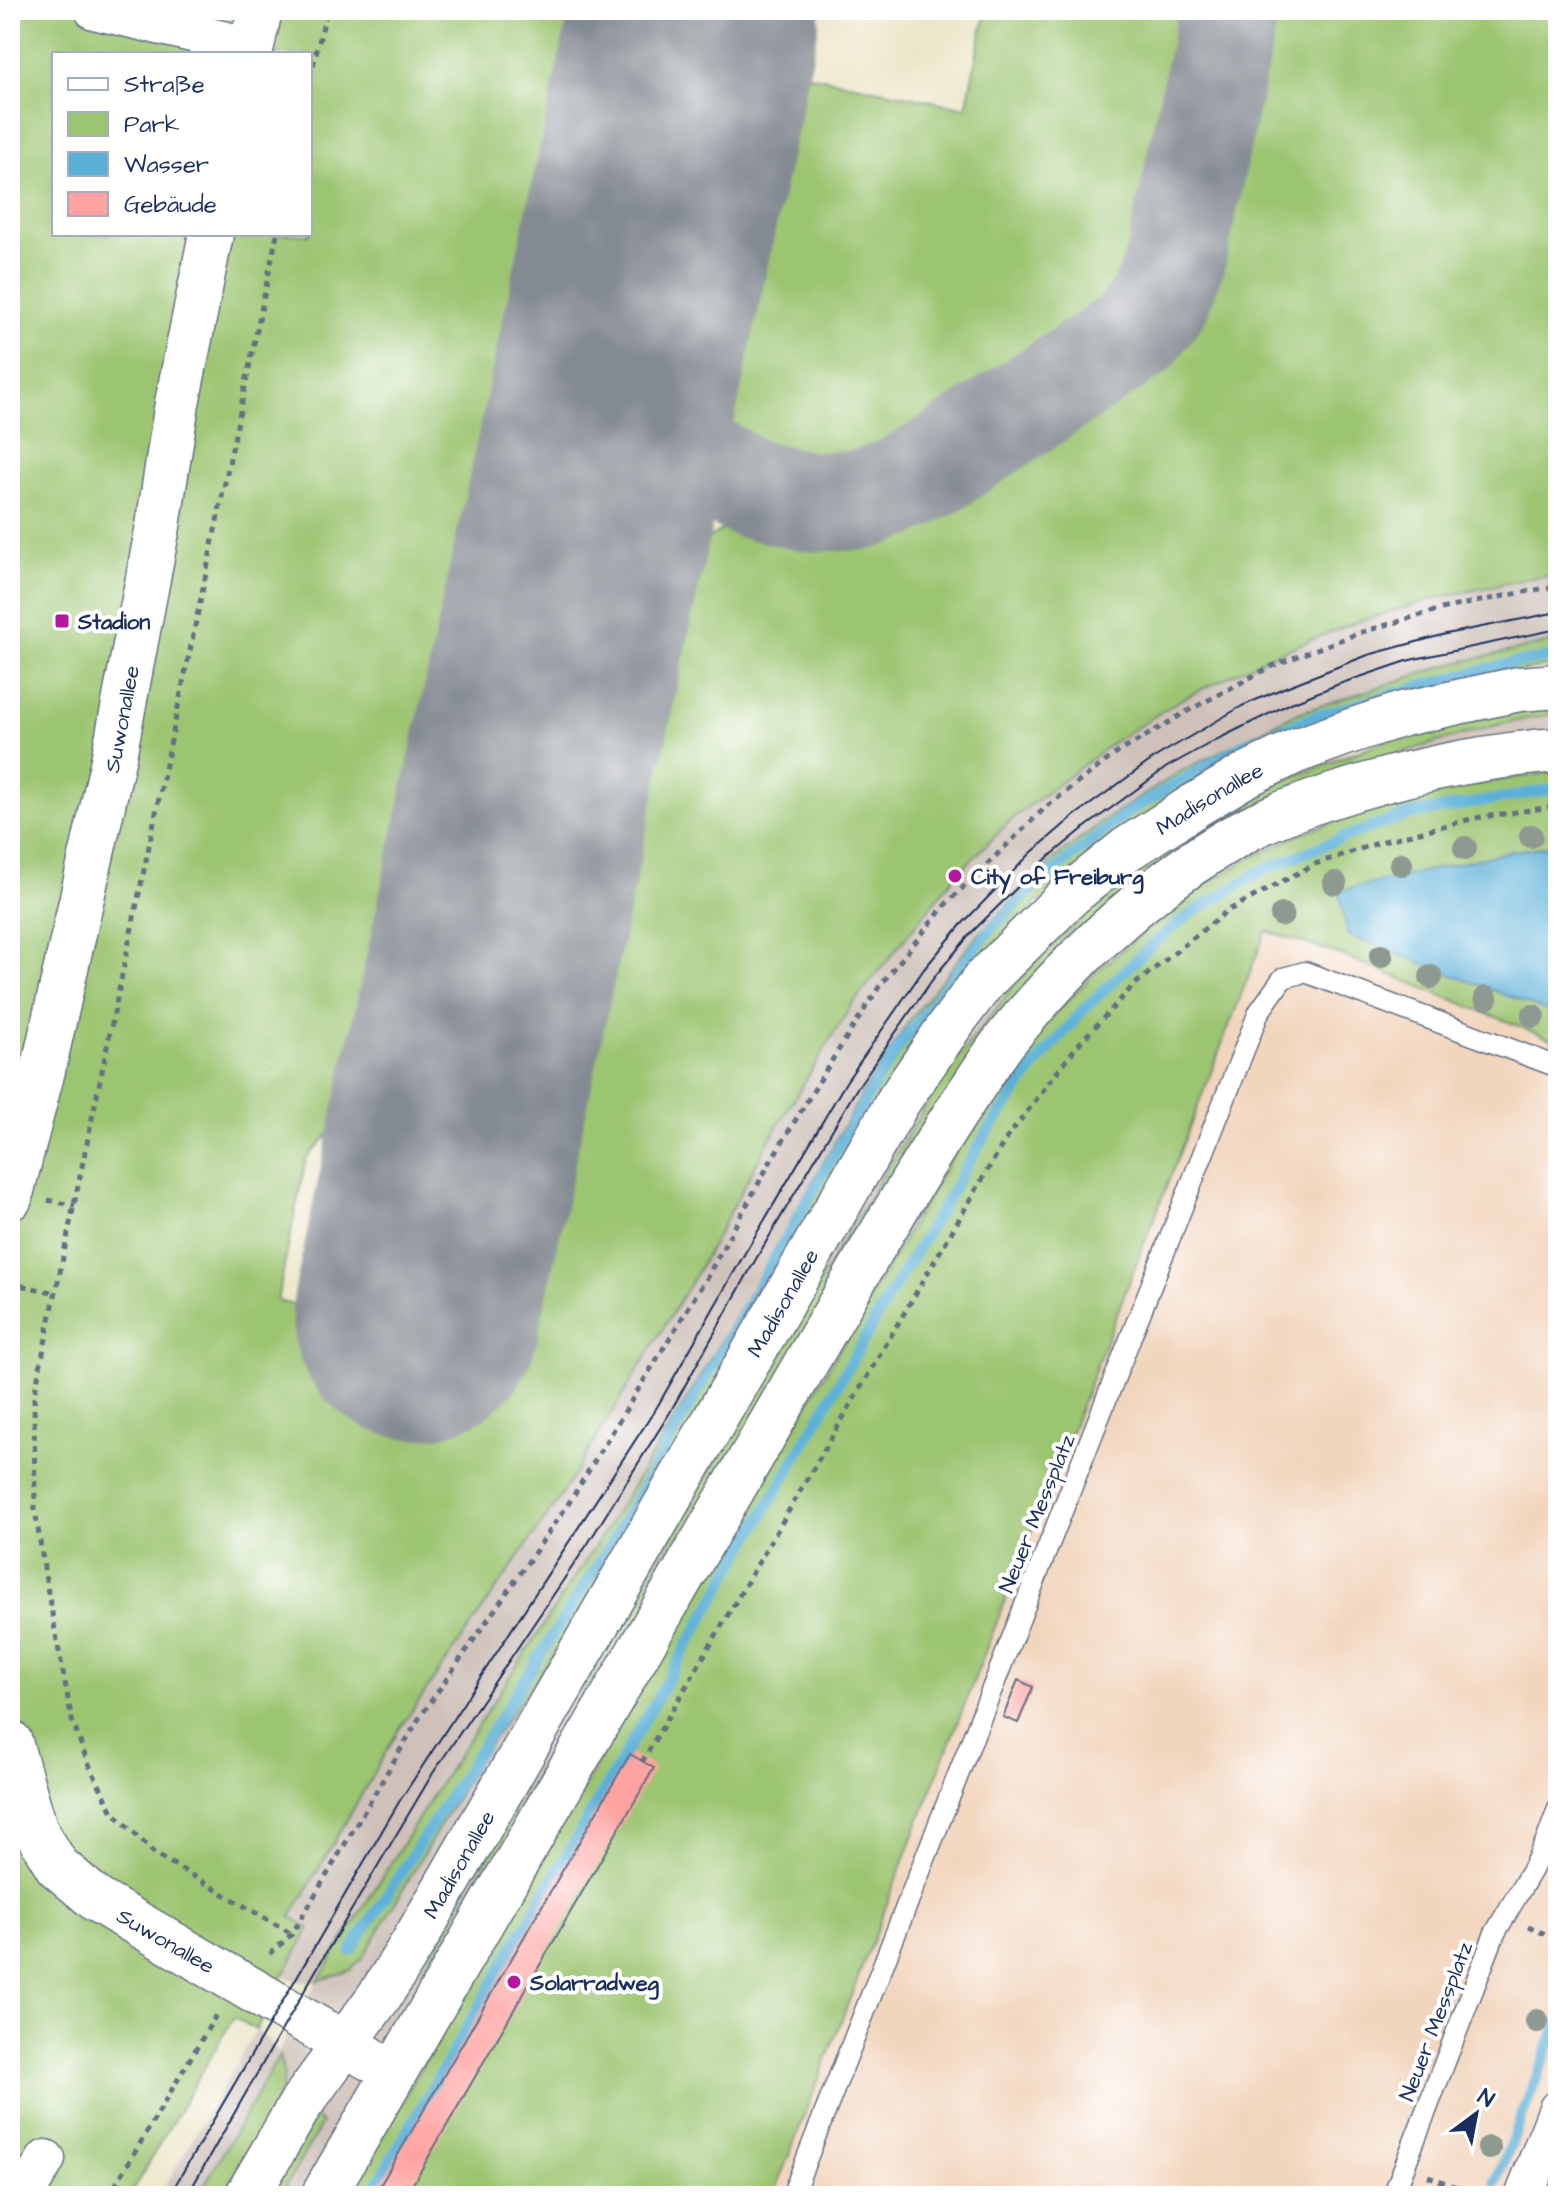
<svg xmlns="http://www.w3.org/2000/svg" width="1568" height="2206" viewBox="0 0 1568 2206" font-family="'Architects Daughter',sans-serif">
<style>
.built{fill:#f2d5bd}
.industrial{fill:#cfc1ba}
.green{fill:#9cc571;stroke:#5c7a68;stroke-width:2;fill-rule:evenodd}
.water{fill:#5bb0d8;stroke:#3b709b;stroke-width:2}
.lines{fill:none;stroke-linecap:round;stroke-linejoin:round}
.stream{stroke:#5bb0d8;stroke-width:11}
.taxiway{stroke:#848a93;stroke-width:100}
.runway{stroke:#848a93;stroke-width:248}
.building{fill:#fea3a0}
.lane-casing{stroke:#646f83;stroke-width:23}
.street-casing{stroke:#646f83;stroke-width:41}
.secondary-casing{stroke:#646f83;stroke-width:47}
.path{stroke:#646f83;stroke-width:5;stroke-dasharray:6 6;stroke-linecap:butt}
.lane{stroke:#fff;stroke-width:20}
.street{stroke:#fff;stroke-width:38}
.secondary{stroke:#fff;stroke-width:44}
.tram{stroke:#1b2f5e;stroke-width:2}
.tree{fill:#8e9a91}
.poi-dot{fill:#b5179e;stroke:#fff;stroke-width:3}
.labels{text-anchor:middle;stroke-width:8;stroke-linejoin:round;paint-order:stroke}
.poi-label{font-size:22px;font-weight:bold;fill:#1b2f5e;stroke:#fff;text-anchor:start}
.street-label{font-size:22px;fill:#1b2f5e;stroke:#fff}
</style>
<rect width="100%" height="100%" fill="#fff"/>
<filter id="ink" filterUnits="userSpaceOnUse"><feTurbulence type="fractalNoise" baseFrequency=".0125" numOctaves="2"/><feDisplacementMap in="SourceGraphic" scale="16" xChannelSelector="R" yChannelSelector="G"/><feConvolveMatrix kernelMatrix="1 2 1 2 8 2 1 2 1" color-interpolation-filters="sRGB"/></filter>
<filter id="wash" filterUnits="userSpaceOnUse"><feTurbulence type="fractalNoise" baseFrequency=".006" numOctaves="4" result="noise"/><feDisplacementMap in="SourceGraphic" scale="32" xChannelSelector="R" yChannelSelector="G"/><feGaussianBlur stdDeviation="1.8" result="paint"/><feColorMatrix in="noise" values="0 0 0 0 0 0 0 0 0 0 0 0 0 0 0 0 0 1.4 0 .05"/><feComposite in="paint" operator="in"/></filter>
<g filter="url(#wash)">
<rect width="100%" height="100%" fill="#ece6c8"/>
<!-- built -->
<path class="built" d="M1266 930 1339 954 1558 1042V2196H773Z"/>
<!-- industrial -->
<path class="industrial" d="M1558 575V641L1451 664 1295 714 1181 770 1105 820 1053 860 977 936 911 1018 677 1415 592 1551 444 1777 319 1980 351 1970 364 1956 479 1759 594 1597 897 1065 1144 813 1390 739 1276 784 1017 981 945 1075 912 1127 954 1082 1281 798 1396 754 1501 724 1558 713V771L1446 789 1348 817 1300 834 1251 858 1192 892 1096 972 463 1994 348 2196H279L322 2123 269 2196H223L267 2119 279 2057 198 2196H159L256 2030 269 2040 278 2053 317 1982H301L283 1976 236 1949 347 1818 398 1731 559 1499 626 1390 701 1265 770 1139 850 1007 955 876 1012 819 1115 741 1180 700 1270 656 1357 622 1436 598 1531 578Z"/>
<!-- green -->
<g class="green">
<path d="M10 10H611L383 1074 306 1159 277 1301 499 1347 658 595 695 547 720 531 750 522 782 518 812 516 863 519 919 497 1153 338 1173 318 1188 294 1249 10H1558V575L1531 578 1436 598 1357 622 1270 656 1180 700 1115 741 1012 819 955 876 850 1007 770 1139 701 1265 626 1390 559 1499 398 1731 291 1917 310 1928 283 1976 256 2030 234 2017 129 2196H10ZM54 54H310V234H54Z"/>
<path d="M986 10H1206L1150 271 1143 291 1131 304 894 464 862 478 832 481 803 477 767 459 729 427 707 382 774 68 966 108Z"/>
<path d="M1558 641V665L1436 686 1036 903 594 1597 479 1759 364 1956 351 1970 318 1981 444 1777 592 1551 677 1415 767 1263 863 1092 911 1018 977 936 1053 860 1105 820 1181 771 1295 714 1451 664Z"/>
<path d="M1558 701V713L1501 724 1396 754 1281 798 1116 901 426 1977 423 1975V1969L849 1230 945 1075 1017 981 1105 894 1156 853 1213 817 1276 784 1390 739Z"/>
<path d="M1558 771V1042L1339 954 1266 931 773 2196H348L463 1994 963 1138 1011 1068 1051 1018 1096 972 1192 892 1251 858 1300 834 1348 817 1446 789Z"/>
<path d="M279 2056 284 2075 282 2091 223 2196H198Z"/>
<path d="M315 2117 322 2123 280 2196H269Z"/>
</g>
<!-- water -->
<path class="water" d="M1558 845V1015L1348 935 1339 891 1512 851Z"/>
<g class="lines">
<!-- stream -->
<g class="stream">
<path d="M351 1951 603 1557 869 1094 903 1041 990 930 1041 881 1128 812 1244 744 1313 717 1403 691 1498 666 1558 656"/>
<path d="M1496 2182 1558 2023"/>
<path d="M370 2196 885 1303 986 1134 1040 1060 1084 1009 1153 944 1189 915 1263 870 1349 835 1408 815 1558 788"/>
</g>
<!-- taxiway -->
<path class="taxiway" d="M621 357 625 395 647 425 691 456 751 489 811 502 864 500 896 488 935 467 1134 335 1162 296 1177 254 1229 10"/>
<!-- runway -->
<path class="runway" d="M416 1315 696 10"/>
</g>
<g id="blocks">
<!-- building -->
<g class="building">
<path d="M1018 1680 1033 1687 1018 1723 1003 1717Z"/>
<path d="M630 1754 654 1768 406 2196H374Z"/>
</g>
</g>
</g>
<g filter="url(#ink)">
<use href="#blocks" fill-opacity="0" stroke="#646f83" stroke-width="2"/>
<g class="lines">
<!-- lane casing -->
<g class="lane-casing">
<g id="lane">
<path d="M792 2196 1259 1012 1283 978 1305 972 1558 1067"/>
<path d="M1393 2196 1495 1933 1532 1870 1547 1839 1558 1809"/>
</g>
</g>
<!-- street casing -->
<g class="street-casing">
<g id="street">
<path d="M94 10 252 47"/>
<path d="M24 2196 46 2159"/>
<path d="M1524 2196 1558 2109"/>
</g>
</g>
<!-- secondary casing -->
<g class="secondary-casing">
<g id="secondary">
<path d="M250 54 260 10"/>
<path id="s1" d="M10 1198 43 1070 114 756 158 526 177 403 211 234"/>
<path id="s2" d="M10 1742 36 1831 57 1866 97 1900 369 2058"/>
<path id="s3" d="M247 2196 300 2105 381 1994 413 1943 899 1100 949 1027 984 980 1070 895 1127 849 1194 806 1244 776 1296 751 1354 730 1403 714 1458 702 1519 689 1558 686"/>
<path d="M323 2196 875 1244C908 1190 939 1136 975 1084 985 1069 995 1053 1006 1039 1073 957 1154 880 1248 829 1274 815 1304 805 1332 796 1405 772 1481 756 1558 750"/>
</g>
</g>
<!-- path -->
<g class="path">
<path d="M310 77 327 10"/>
<path d="M277 234 34 1396 35 1509 47 1587 72 1720 87 1761 113 1812 154 1853 292 1934"/>
<path d="M48 1200 75 1206"/>
<path d="M10 1283 56 1293"/>
<path d="M642 1762 1004 1142 1077 1046 1134 985 1227 911 1315 864 1384 841 1475 818 1558 806"/>
<path d="M1528 1927 1558 1939"/>
<path d="M270 1954 292 1934 418 1720 567 1506 707 1277 773 1157 834 1057 879 987 946 904 1046 807 1114 755 1186 712 1272 666 1359 633 1441 609 1534 590 1558 587"/>
<path d="M1428 2176 1479 2196"/>
<path d="M109 2196 216 2015"/>
</g>
<!-- lane -->
<use href="#lane" class="lane"/>
<!-- street -->
<use href="#street" class="street"/>
<!-- secondary -->
<use href="#secondary" class="secondary"/>
<!-- tram -->
<g class="tram">
<path d="M169 2196 399 1802 657 1407 745 1253 846 1082 924 969 961 925 1031 853 1074 816 1157 756 1242 706 1286 687 1368 655 1446 634 1558 612"/>
<path d="M187 2196 327 1951 433 1773 587 1545 669 1414 756 1259 857 1088 935 976 972 932 1044 861 1084 828 1167 767 1212 742 1291 703 1339 684 1410 660 1558 629"/>
</g>
</g>
<!-- trees -->
<g class="tree">
<circle cx="1531" cy="836" r="12"/>
<circle cx="1465" cy="848" r="12"/>
<circle cx="1401" cy="864" r="12"/>
<circle cx="1335" cy="883" r="12"/>
<circle cx="1282" cy="915" r="12"/>
<circle cx="1381" cy="956" r="12"/>
<circle cx="1431" cy="977" r="12"/>
<circle cx="1486" cy="998" r="12"/>
<circle cx="1533" cy="1016" r="12"/>
<circle cx="1537" cy="2021" r="12"/>
<circle cx="1489" cy="2148" r="12"/>
</g>
</g>
<!-- markers -->
<g class="poi-dot">
<rect x="54" y="613" width="16" height="16" rx="4"/>
<circle cx="955" cy="876" r="8"/>
<circle cx="514" cy="1982" r="8"/>
</g>
<g class="labels">
<!-- poi labels -->
<g class="poi-label">
<text x="78" y="629">Stadion</text>
<text x="971" y="884">City of Freiburg</text>
<text x="530" y="1990">Solarradweg</text>
</g>
<!-- street labels -->
<g class="street-label">
<text dy="8" stroke="none"><textPath href="#s1" startOffset="492">Suwonallee</textPath></text>
<text dy="8" stroke="none"><textPath href="#s3" startOffset="1714">Madisonallee</textPath></text>
<text dy="8" stroke="none"><textPath href="#s3" startOffset="1042">Madisonallee</textPath></text>
<text transform="translate(1036 1513) rotate(-68)" y="8">Neuer Messplatz</text>
<text dy="8" stroke="none"><textPath href="#s3" startOffset="394">Madisonallee</textPath></text>
<text dy="8" stroke="none"><textPath href="#s2" startOffset="266">Suwonallee</textPath></text>
<text transform="translate(1435 2021) rotate(-69)" y="8">Neuer Messplatz</text>
</g>
</g>
<!-- margin -->
<rect width="1568" height="2206" fill="none" stroke="#fff" stroke-width="40"/>
<!-- legend -->
<rect x="52" y="52" width="260" height="184" fill="#ffffff" stroke="#a4acbf" stroke-width="2"/>
<rect x="68" y="78" width="40" height="12" fill="#ffffff" stroke="#a4acbf" stroke-width="2"/>
<text x="124" y="92" font-size="24" fill="#1b2f5e">Straße</text>
<rect x="68" y="112" width="40" height="24" fill="#9cc571" stroke="#a4acbf" stroke-width="2"/>
<text x="124" y="132" font-size="24" fill="#1b2f5e">Park</text>
<rect x="68" y="152" width="40" height="24" fill="#5bb0d8" stroke="#a4acbf" stroke-width="2"/>
<text x="124" y="172" font-size="24" fill="#1b2f5e">Wasser</text>
<rect x="68" y="192" width="40" height="24" fill="#fea3a0" stroke="#a4acbf" stroke-width="2"/>
<text x="124" y="212" font-size="24" fill="#1b2f5e">Gebäude</text>
<!-- north arrow -->
<g transform="translate(1476 2114) rotate(32)" stroke="#ffffff" stroke-width="6" paint-order="stroke">
<path d="M0-6L14 30L0 20L-14 30Z" fill="#1b2f5e"/>
<text y="-12" font-size="22" font-weight="bold" text-anchor="middle" fill="#1b2f5e">N</text>
</g>
</svg>
